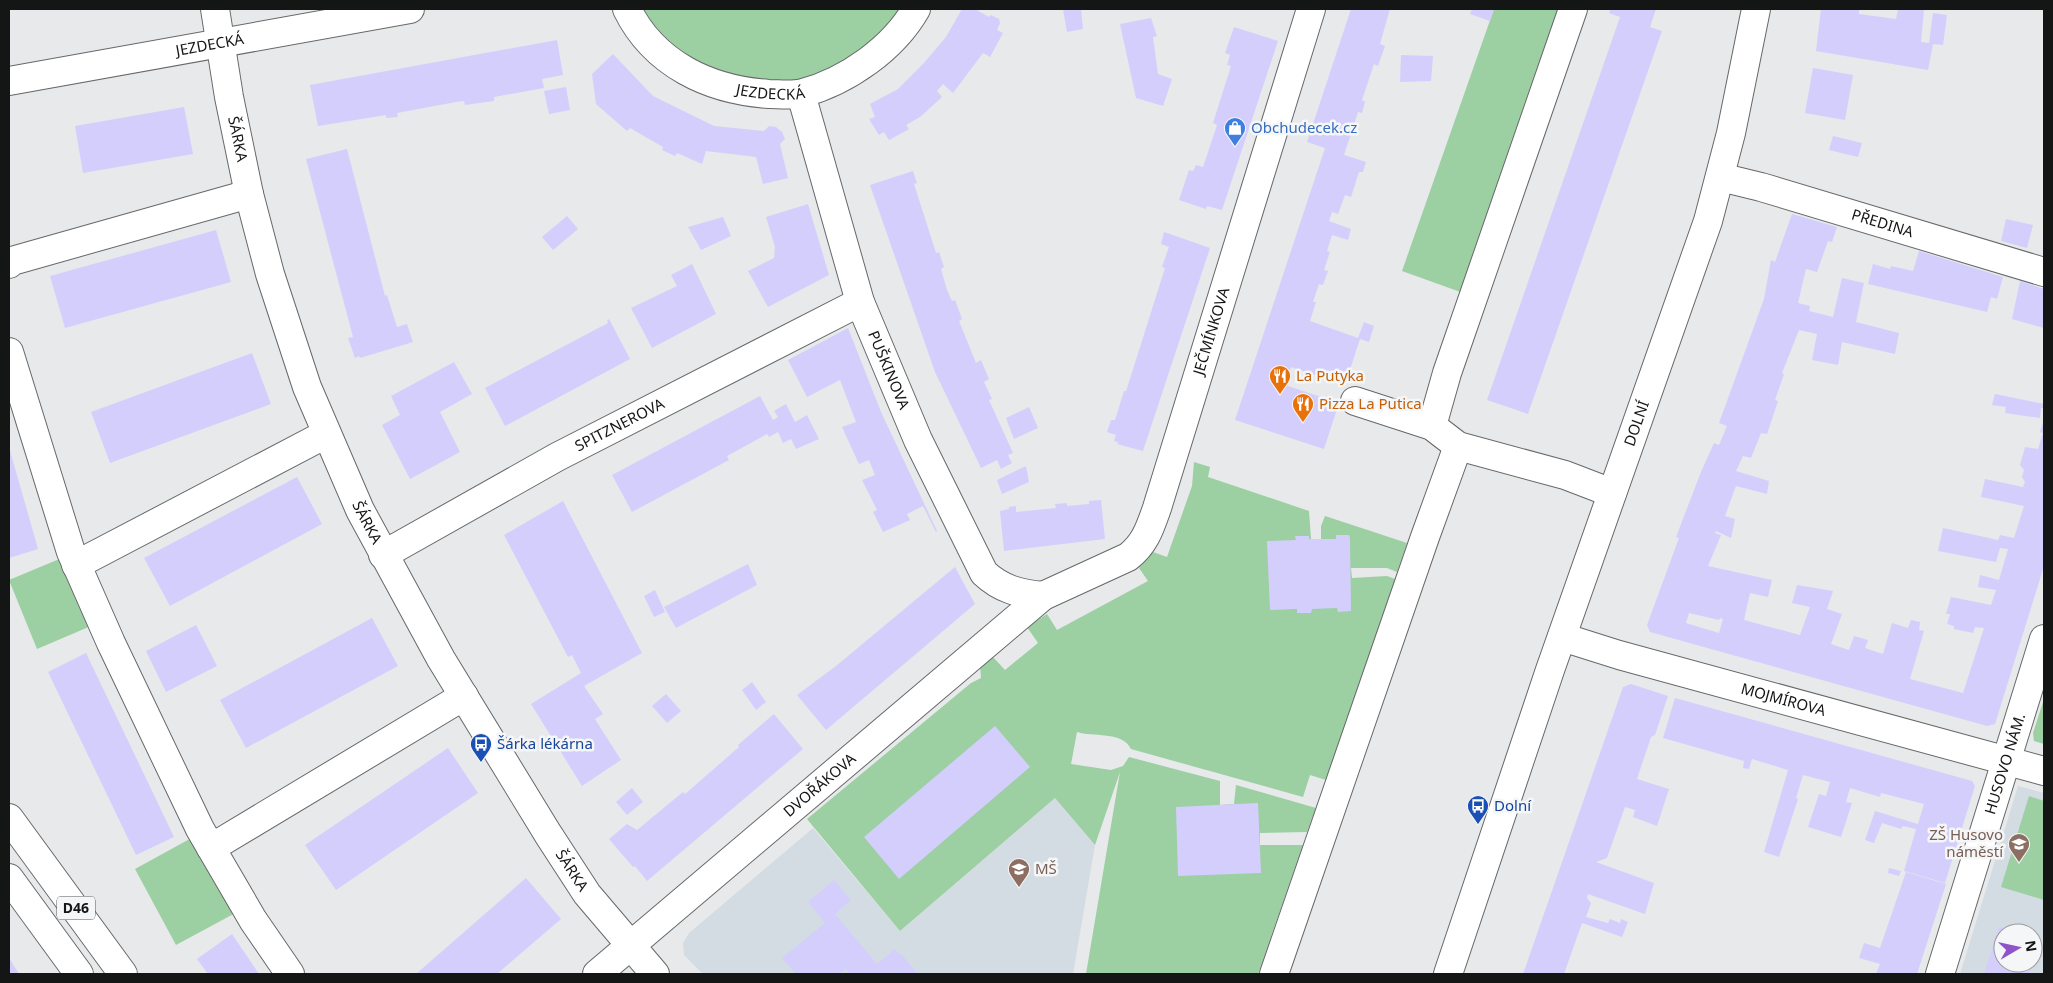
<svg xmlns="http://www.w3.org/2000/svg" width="2053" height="983" viewBox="0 0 2053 983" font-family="'Noto Sans',sans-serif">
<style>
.built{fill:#d4dce3;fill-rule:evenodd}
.green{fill:#9ccfa2}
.building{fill:#d4cefd;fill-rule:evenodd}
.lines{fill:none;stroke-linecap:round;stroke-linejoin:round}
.minor-casing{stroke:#666869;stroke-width:30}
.major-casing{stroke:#666869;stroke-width:30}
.highway-casing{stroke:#666869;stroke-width:30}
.minor{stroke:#fff;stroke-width:28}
.major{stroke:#fff;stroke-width:28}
.highway{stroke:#fff;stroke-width:28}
.labels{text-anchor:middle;stroke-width:5;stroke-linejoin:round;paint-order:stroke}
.shield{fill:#f5f6f8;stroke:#585859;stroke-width:1}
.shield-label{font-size:14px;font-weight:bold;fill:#141515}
.street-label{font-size:15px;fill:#141515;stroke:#f5f6f8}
.shop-label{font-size:15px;fill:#366cbe;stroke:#f5f6f8;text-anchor:start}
.food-label{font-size:15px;fill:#c56008;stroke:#f5f6f8;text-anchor:start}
.transit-label{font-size:15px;fill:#164399;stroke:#f5f6f8;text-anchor:start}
.education-label{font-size:15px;fill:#785e54;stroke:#f5f6f8;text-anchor:end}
</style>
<rect width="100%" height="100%" fill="#e7e9eb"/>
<!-- built -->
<g class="built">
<path d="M2018 786 2044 793V974H1960ZM2003 933H2033V963H2003Z"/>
<path d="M1055 798 1095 845 1073 974H703L684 955 683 943 689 933 813 828 900 931Z"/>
</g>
<!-- green -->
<g class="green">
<path d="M640 9H903C874 48 823 85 771 81 762 81 753 79 745 77 698 71 665 49 640 9Z"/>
<path d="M1494 9H1564L1466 294 1402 271Z"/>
<path d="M1194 462 1210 467 1208 477 1309 511 1311 539H1321V526L1325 516 1407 543 1397 572 1387 568H1351L1352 578 1387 576 1395 579 1326 780 1310 775 1303 797 1131 749C1123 731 1092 737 1077 732L1071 764 1111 770 1123 766 1129 757 1220 781V805L1234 804 1236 785 1316 808 1307 832 1260 833V845H1303L1258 974H1086L1120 772 1095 845 1055 798 900 931 807 819 971 683 981 678 980 664 992 656 1005 670 1038 643 1027 627 1047 614 1057 630 1148 581 1139 568 1150 551 1167 557 1192 486Z"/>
<path d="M69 555 98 623 37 649 9 580Z"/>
<path d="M2044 699V744L2034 741 2033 733Z"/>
<path d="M2029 796 2044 801V900L2001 887Z"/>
<path d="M197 835 239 911 176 945 135 869Z"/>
</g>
<!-- building -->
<g class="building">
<path d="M962 9H975L989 17 991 15 999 19 1000 23 997 30 1003 33 990 57 983 53 953 93 943 84 937 91 942 97 920 117 906 125 909 129 889 140 884 132 879 135 869 119 875 117 870 104 898 89 923 64 946 37Z"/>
<path d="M1063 9H1081L1083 29 1067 32Z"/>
<path d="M1351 9H1390L1380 44 1385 46 1378 66 1374 64 1362 100 1365 102 1362 113 1358 112 1344 155 1366 162 1363 172H1359L1351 197 1345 195 1338 214 1332 212 1329 221 1351 229 1348 240 1332 235 1327 251 1330 252 1324 270 1328 271 1323 285 1319 284 1313 302H1316L1310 321 1358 338 1364 322 1374 326 1369 342 1360 339 1345 385 1291 367 1285 385 1339 403 1324 449 1235 420 1325 148 1307 142Z"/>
<path d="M1472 9H1494L1490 21 1470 14Z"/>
<path d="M1611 9H1656L1650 27 1662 31 1528 414 1487 400 1620 17 1609 13Z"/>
<path d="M1821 9H1859V14L1896 19 1898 9H1924L1921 42 1929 43 1933 13 1947 15 1943 45 1933 44 1928 70 1816 51Z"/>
<path d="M1151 18 1157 36 1153 37 1158 74 1172 79 1163 106 1136 98 1120 24Z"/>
<path d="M1234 27 1278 41 1222 210 1207 206 1206 209 1179 200 1189 170 1193 171 1196 165 1203 167 1217 125 1213 123 1231 66 1227 65 1230 55 1225 53Z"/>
<path d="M557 40 563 75 542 79 544 88 494 97V101L465 105 464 101 456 102 397 113 398 117 386 118V115L318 126 310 85Z"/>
<path d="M613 54 653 96 714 126 764 131 769 126 776 127 782 132 785 139 780 144 788 178 763 184 756 157 706 151 702 164 677 153 675 156 662 150 663 147 630 128 627 131 596 104 592 74Z"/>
<path d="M1401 55 1433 56 1431 81 1400 82Z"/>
<path d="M1813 68 1853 75 1845 120 1805 113Z"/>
<path d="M566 87 570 110 549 114 544 91Z"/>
<path d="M184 107 193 154 83 173 75 126Z"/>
<path d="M1833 136 1862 143 1858 157 1829 150Z"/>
<path d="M347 149 385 296 387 295 397 327 407 324 413 342 360 358 359 356 355 358 348 338 353 337 306 159Z"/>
<path d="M913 171 917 183 914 184 936 253 939 252 944 267 941 269 947 290 952 301 955 300 962 319 959 321 976 363 981 360 989 379 984 382 992 399 989 400 1013 453 1008 455 1012 463 1001 469 997 460 981 468 935 372 870 185Z"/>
<path d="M808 204 829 275 768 307 748 271 774 258 775 247 766 217Z"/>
<path d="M1792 214 1837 227 1832 242 1828 241 1817 272 1806 269 1798 303 1810 306 1809 311 1833 317 1842 278 1864 283 1856 322 1899 333 1895 354 1842 342 1838 365 1812 360 1817 334 1799 330 1782 373 1784 374 1775 400 1778 401 1767 434 1761 433 1751 458 1743 456 1736 471 1769 481 1767 494 1736 486 1725 516 1735 519 1731 538 1716 531 1715 533 1721 535 1708 566 1772 580 1768 597 1750 593 1744 620 1800 635 1810 607 1792 603 1797 585 1833 591 1827 609 1842 614 1831 644 1849 650 1854 636 1868 640 1865 648 1883 654 1892 623 1908 628 1911 620 1920 622 1919 630 1924 631 1910 679 1963 693 1984 628 1975 627 1973 633 1954 629V626L1947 624 1950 614H1946L1951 597 1991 605 1996 590 1978 587 1980 575 1999 580 2008 549 2000 548 1996 562 1938 551 1943 528 1998 540 2000 535 2014 538 2024 506 1981 497 1985 479 2023 487 2025 482 2022 477 2024 470 2020 465 2025 447 2038 449 2043 433 2040 432 2044 419V566L1995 724 1987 726 1650 632 1647 625 1679 538 1676 537 1701 472 1714 443 1719 445 1727 426 1719 423 1764 299 1771 260 1775 262ZM1689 613 1719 620 1720 618 1723 619 1719 633 1686 623Z"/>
<path d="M567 216 578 229 553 250 542 237Z"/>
<path d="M723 217 731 236 701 250 688 227Z"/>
<path d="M2006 219 2033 225 2027 248 2001 241Z"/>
<path d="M216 230 231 282 65 328 50 276Z"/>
<path d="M1164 232 1210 248 1143 451 1117 444 1118 442 1114 441 1116 435 1107 432 1111 420H1115L1124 391H1126L1129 382 1165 268 1162 267 1169 247 1161 244Z"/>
<path d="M1919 251 2003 277 1997 299 1991 297 1987 312 1868 284 1873 264 1890 269 1891 266 1913 271Z"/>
<path d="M692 264 716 314 652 348 631 308 677 286 671 275Z"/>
<path d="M2020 281 2044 289V328L2012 319Z"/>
<path d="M609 319 630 359 505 426 485 388 608 323 607 321Z"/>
<path d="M848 328 881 412 937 531 936 532 923 506 907 514 910 520 883 532 873 512 877 510 862 480 875 475 869 460 859 464 842 427 856 422 840 380 807 397 788 360Z"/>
<path d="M252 353 271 404 110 463 91 412Z"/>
<path d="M454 362 472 394 440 412 460 452 410 479 382 425 400 415 391 396Z"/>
<path d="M1995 394 2044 404V408H2041L2040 418 2005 413 2006 407 1992 405Z"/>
<path d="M760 396 773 420 778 417 774 411 786 404 795 422 807 415 819 439 796 449 791 439 783 443 778 432 769 437 767 434 727 456 729 460 632 512 612 475Z"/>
<path d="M1029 407 1038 428 1014 439 1006 418Z"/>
<path d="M9 447 38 549 9 558Z"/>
<path d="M1026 466 1029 482 1002 494 997 480Z"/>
<path d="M297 477 322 524 170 606 144 558Z"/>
<path d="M1101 500 1105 539 1004 551 1000 511 1009 509V507L1016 506V512L1056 508 1055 504 1067 503V506L1089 504V501Z"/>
<path d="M563 501 642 653 584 686 603 714 595 719 621 760 582 786 531 704 581 673 572 655 568 657 504 535Z"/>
<path d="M1336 535H1349L1350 538 1351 611 1338 612 1337 608 1312 609 1311 613H1297V609L1270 610 1267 541 1296 540 1295 536H1309V539H1336Z"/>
<path d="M748 564 757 585 676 628 664 607Z"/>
<path d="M955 567 975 604 826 730 797 695 836 666Z"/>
<path d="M655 590 665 612 654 617 644 596Z"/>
<path d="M372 618 398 666 246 748 220 700Z"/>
<path d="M196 625 217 666 166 692 146 651Z"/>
<path d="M86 653 174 837 136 855 48 672Z"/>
<path d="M752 682 766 702 756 710 742 690Z"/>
<path d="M1631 684 1668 696 1655 735 1651 737 1637 779 1669 789 1657 826 1633 817 1635 810 1625 807 1607 858 1596 862 1654 883 1645 914 1588 894 1587 898 1591 903 1586 917 1608 923 1610 919 1620 923 1621 919 1628 922 1622 937 1582 923 1564 974H1523L1623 687Z"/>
<path d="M666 694 681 711 667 723 652 706Z"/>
<path d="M1675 698 1972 781 1975 786 1945 883 1904 871 1916 829 1903 826 1901 829 1882 823 1874 843 1865 840 1875 811 1918 824 1924 804 1881 793 1880 797 1850 788 1846 802 1852 803 1841 837 1808 827 1819 794 1826 796 1830 782 1803 775 1796 798 1798 799 1779 857 1764 852 1788 770 1752 759 1749 769 1743 768 1744 761 1663 738Z"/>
<path d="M774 714 803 749 647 881 635 866 633 867 609 839 627 824 637 830 683 792 685 794 739 747 738 745Z"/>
<path d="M995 726 1030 767 899 879 864 837Z"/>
<path d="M448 748 478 793 336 890 305 845Z"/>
<path d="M632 788 643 802 627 815 616 802Z"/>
<path d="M1258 803 1261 873 1178 876 1176 807Z"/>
<path d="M1889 868 1901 871 1899 876 1888 873Z"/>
<path d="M1906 872 1946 884 1917 974H1876L1880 964 1859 958 1864 943 1880 948Z"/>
<path d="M526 878 561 919 497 974H416Z"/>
<path d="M834 880 851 900 835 914 877 964 895 949 900 955 901 954 918 974H850L846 968 839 974H796L782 958 825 923 808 902Z"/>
<path d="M1999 927 2015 933H2003V963H2033L2029 974H1984Z"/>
<path d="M232 934 259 974H208L197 959Z"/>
<path d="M2033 938 2039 940 2033 960Z"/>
<path d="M9 958 19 974H9Z"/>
</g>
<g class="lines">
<!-- minor casing -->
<g class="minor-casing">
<g id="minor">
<path id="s1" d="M215 9 229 97 249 194 270 274 307 387 360 510 441 659 548 834 587 894 655 974"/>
<path id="s2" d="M627 9C654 64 709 90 769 94 779 94 792 96 803 93 847 81 893 49 916 9"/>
<path id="s3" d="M9 81 410 9"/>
<path id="s4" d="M801 94 860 302 918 440 984 573C1001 589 1020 594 1043 596"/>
<path id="s5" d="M1720 177 1761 187 2044 272"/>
<path d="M9 264 12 261 249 194"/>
<path d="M9 352 71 552 111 643 200 829 253 920 290 974"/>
<path d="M1355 401 1432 426 1458 446 1565 475 1612 493"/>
<path d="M1432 426 1447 373 1573 9"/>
<path id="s6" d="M383 555 557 457 860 302"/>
<path d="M76 565 326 434"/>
<path id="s7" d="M1562 637 1619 655 2044 771"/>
<path d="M211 848 464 696"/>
<path id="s8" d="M597 974 1043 596 1128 557C1145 544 1150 528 1157 508L1311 9"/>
<path d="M1274 974 1425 537 1458 446"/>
<path id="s9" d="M1940 974 2044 639"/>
</g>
</g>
<!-- major casing -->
<g class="major-casing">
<g id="major">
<path id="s10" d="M1448 974 1550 670 1708 221 1731 133 1756 9"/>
</g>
</g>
<!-- highway casing -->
<g class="highway-casing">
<g id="highway">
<path d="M9 818 123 974"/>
<path d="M9 878 79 974"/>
</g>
</g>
<!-- minor -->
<use href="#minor" class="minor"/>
<!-- major -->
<use href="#major" class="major"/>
<!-- highway -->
<use href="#highway" class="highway"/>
</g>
<!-- icons -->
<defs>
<g id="shop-pin" transform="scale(1.125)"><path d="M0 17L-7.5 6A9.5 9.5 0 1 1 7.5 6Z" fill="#3f7fe0" stroke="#f5f6f8"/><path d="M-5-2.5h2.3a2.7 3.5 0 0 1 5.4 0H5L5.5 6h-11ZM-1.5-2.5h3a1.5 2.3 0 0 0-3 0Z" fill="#fff"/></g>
<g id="restaurant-pin" transform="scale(1.125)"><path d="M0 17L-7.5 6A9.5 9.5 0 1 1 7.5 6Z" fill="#e8710a" stroke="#f5f6f8"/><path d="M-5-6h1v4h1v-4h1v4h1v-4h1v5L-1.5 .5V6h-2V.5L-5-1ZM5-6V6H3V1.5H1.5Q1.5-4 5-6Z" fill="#fff"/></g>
<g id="bus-pin" transform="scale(1.125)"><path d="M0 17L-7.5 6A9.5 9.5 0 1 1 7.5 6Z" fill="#1a4fb4" stroke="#f5f6f8"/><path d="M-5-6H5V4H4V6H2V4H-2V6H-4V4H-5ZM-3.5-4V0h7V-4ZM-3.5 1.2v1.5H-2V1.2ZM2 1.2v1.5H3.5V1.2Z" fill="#fff"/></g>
<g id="school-pin" transform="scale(1.125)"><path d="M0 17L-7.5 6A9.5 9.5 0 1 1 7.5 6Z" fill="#8d6e63" stroke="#f5f6f8"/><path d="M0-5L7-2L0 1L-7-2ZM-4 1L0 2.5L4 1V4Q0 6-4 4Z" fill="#fff"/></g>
</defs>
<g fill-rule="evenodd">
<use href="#shop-pin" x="1235" y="128"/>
<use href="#restaurant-pin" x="1280" y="376"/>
<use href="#restaurant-pin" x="1303" y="404"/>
<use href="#bus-pin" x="481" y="744"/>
<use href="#bus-pin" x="1478" y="806"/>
<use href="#school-pin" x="2019" y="844"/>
<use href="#school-pin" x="1019" y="869"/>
</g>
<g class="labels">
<!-- shield labels -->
<rect class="shield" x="57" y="896.5" width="38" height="23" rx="4"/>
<g class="shield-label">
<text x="76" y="913">D46</text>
</g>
<!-- street labels -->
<g class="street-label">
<text dy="5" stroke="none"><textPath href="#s3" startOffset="204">JEZDECKÁ</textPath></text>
<text dy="5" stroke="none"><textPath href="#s2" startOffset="175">JEZDECKÁ</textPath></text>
<text dy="5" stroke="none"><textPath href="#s1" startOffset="132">ŠÁRKA</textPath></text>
<text dy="5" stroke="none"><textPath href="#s5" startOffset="169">PŘEDINA</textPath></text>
<text dy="5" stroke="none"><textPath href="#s8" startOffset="921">JEČMÍNKOVA</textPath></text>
<text dy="5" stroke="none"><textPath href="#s4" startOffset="290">PUŠKINOVA</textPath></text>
<text dy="5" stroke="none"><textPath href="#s10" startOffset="582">DOLNÍ</textPath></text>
<text dy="5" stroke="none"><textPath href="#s6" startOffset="270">SPITZNEROVA</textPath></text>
<text dy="5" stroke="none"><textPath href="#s1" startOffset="538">ŠÁRKA</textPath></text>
<text dy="5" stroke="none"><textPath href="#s7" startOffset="230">MOJMÍROVA</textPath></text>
<text dy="5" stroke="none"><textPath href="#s9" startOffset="220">HUSOVO NÁM.</textPath></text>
<text dy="5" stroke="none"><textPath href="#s8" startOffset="292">DVOŘÁKOVA</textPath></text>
<text dy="5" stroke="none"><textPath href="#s1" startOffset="942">ŠÁRKA</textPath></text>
</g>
<!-- shop labels -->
<g class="shop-label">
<text x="1251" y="133">Obchudecek.cz</text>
</g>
<!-- food labels -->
<g class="food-label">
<text x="1296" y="381">La Putyka</text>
<text x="1319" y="409">Pizza La Putica</text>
</g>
<!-- transit labels -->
<g class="transit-label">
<text x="497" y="749">Šárka lékárna</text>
<text x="1494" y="811">Dolní</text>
</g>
<!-- education labels -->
<g class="education-label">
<text x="2003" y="840">ZŠ Husovo<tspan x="2003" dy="17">náměstí</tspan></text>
<text x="1035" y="874" text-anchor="start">MŠ</text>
</g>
</g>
<!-- border -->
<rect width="2053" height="983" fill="none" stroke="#141515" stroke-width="20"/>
<!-- north arrow -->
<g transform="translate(2018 948) rotate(81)"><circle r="24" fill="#f5f6f8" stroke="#9b9c9d"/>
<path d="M0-4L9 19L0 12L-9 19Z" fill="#8f53ca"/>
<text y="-8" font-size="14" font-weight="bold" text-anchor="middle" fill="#141515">N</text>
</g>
</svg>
